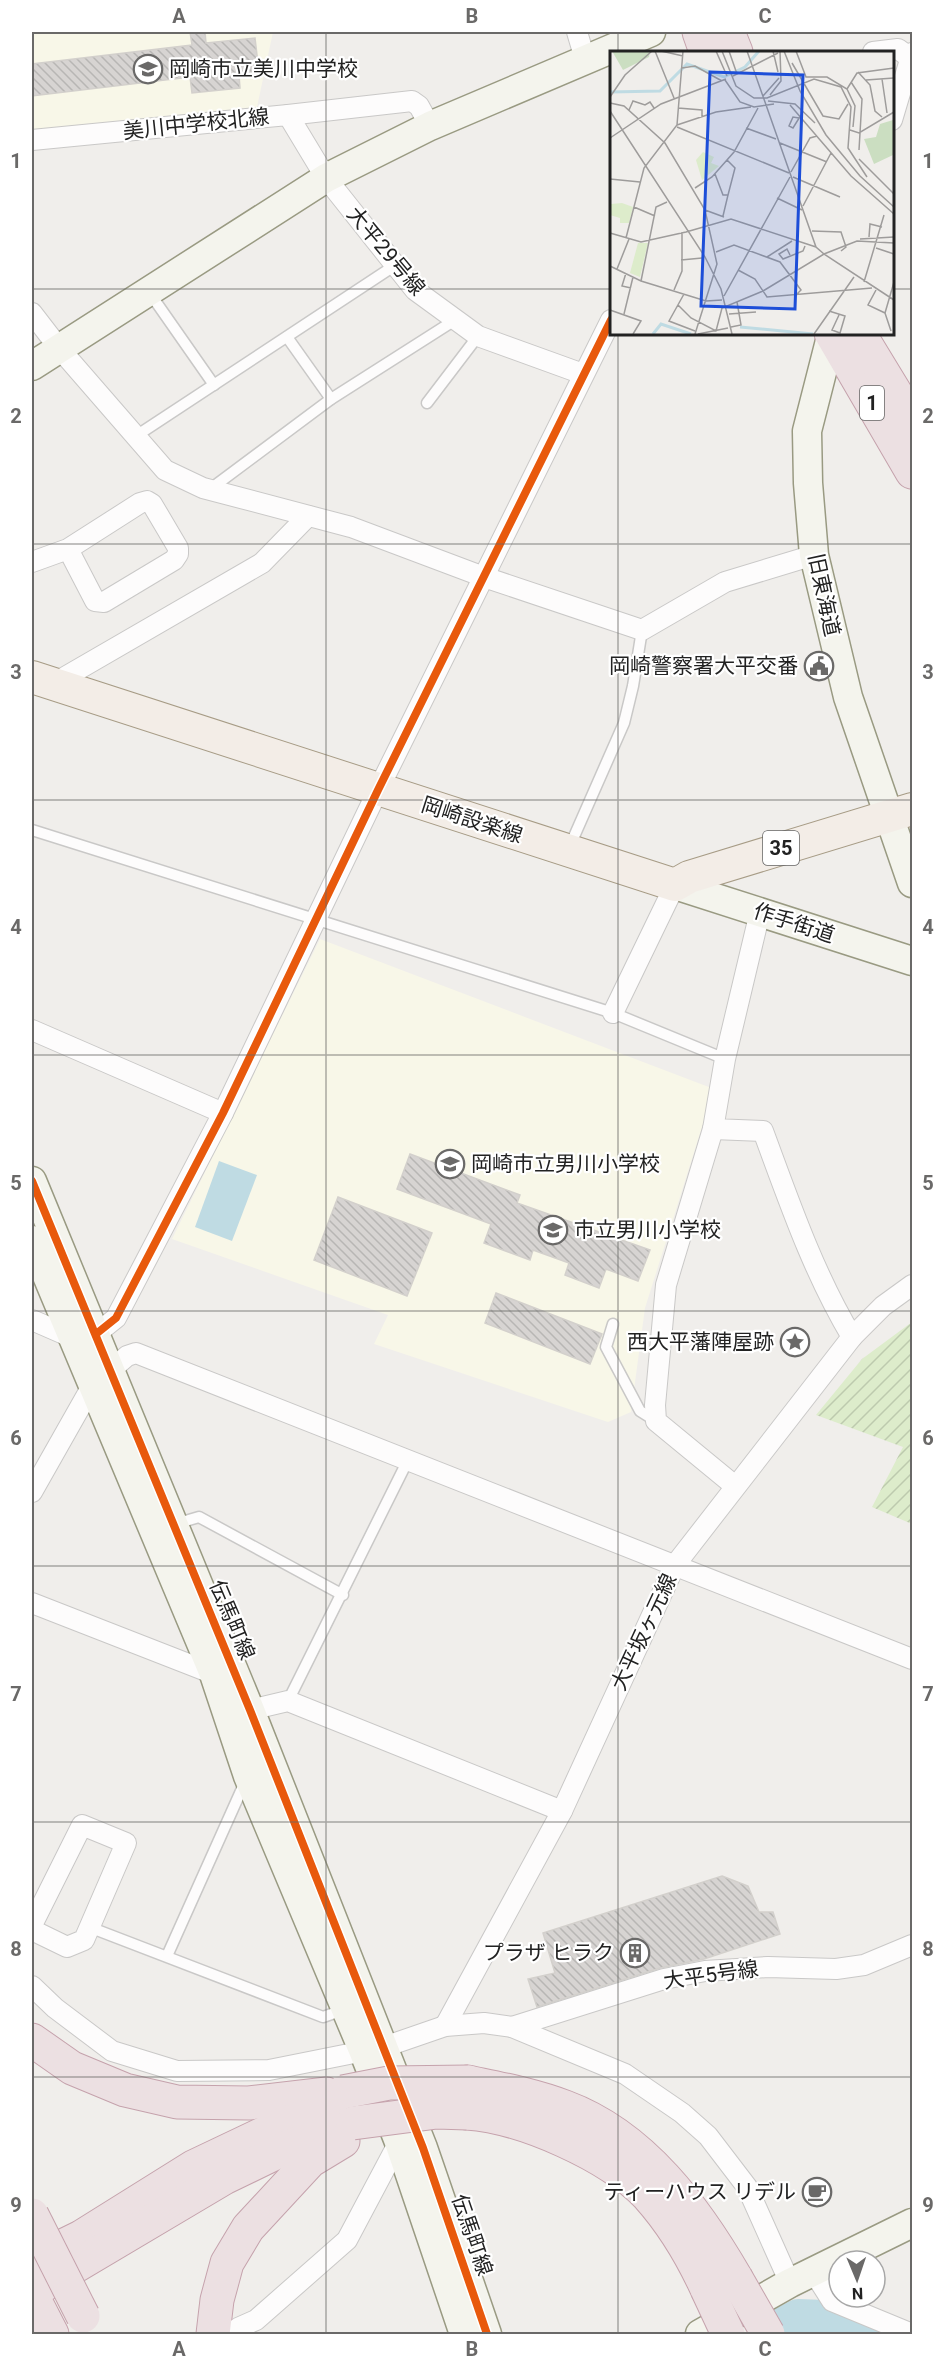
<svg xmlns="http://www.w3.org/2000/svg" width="944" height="2366" viewBox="0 0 944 2366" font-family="Roboto,'Noto Sans JP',sans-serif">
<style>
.education{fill:#f8f7e8}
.garden{fill:url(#garden-furrows)}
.water{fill:#bfdbe3}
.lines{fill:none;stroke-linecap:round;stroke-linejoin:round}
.river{stroke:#bfdbe3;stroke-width:34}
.building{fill:url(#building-back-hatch);stroke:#d3d0cc;stroke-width:1.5}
.lane-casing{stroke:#c9c8c7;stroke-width:13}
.street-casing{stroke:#c9c8c7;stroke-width:22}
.secondary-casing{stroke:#999a82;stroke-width:31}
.primary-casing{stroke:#a79c86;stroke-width:34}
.highway-casing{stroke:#c5a2ac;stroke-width:35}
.lane{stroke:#fdfcfc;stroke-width:10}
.street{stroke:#fdfcfc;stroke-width:20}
.secondary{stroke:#f4f4ed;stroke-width:28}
.primary{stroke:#f3ede7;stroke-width:32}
.highway{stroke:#ece0e2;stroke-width:33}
.highway-bridge-casing{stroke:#c5a2ac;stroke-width:35;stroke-linecap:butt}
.highway-bridge{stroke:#ece0e2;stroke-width:33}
.cycleway-casing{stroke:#fff;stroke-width:11}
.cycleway{stroke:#e8590c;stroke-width:8}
.grid{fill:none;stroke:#6a6968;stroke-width:1.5;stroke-opacity:0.55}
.labels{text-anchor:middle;stroke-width:4.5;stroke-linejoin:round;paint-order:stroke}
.shield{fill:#fff;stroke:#646464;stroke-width:1.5}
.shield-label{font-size:20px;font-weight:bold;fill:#222}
.poi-label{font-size:21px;fill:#222;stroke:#fff;text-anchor:end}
.street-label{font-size:21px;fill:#222;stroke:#fff}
.inset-river{fill:none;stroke:#bfdbe3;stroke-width:3}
.inset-road{fill:none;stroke:#9e9c9b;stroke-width:1.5}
.view{fill:#1d4ed8;fill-opacity:0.15;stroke:#1d4ed8;stroke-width:3}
.inset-edge{fill:none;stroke:#222;stroke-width:3}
.neatline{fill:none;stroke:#6a6968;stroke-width:2}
.grid-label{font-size:20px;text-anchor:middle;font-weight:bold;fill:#6a6968}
</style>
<defs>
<pattern id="garden-furrows" width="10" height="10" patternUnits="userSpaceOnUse" patternTransform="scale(1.5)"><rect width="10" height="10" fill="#ddeccb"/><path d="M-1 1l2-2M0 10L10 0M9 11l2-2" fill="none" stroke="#bdcaae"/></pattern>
<pattern id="building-back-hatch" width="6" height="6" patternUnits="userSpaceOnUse" patternTransform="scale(1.5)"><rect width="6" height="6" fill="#d7d4d2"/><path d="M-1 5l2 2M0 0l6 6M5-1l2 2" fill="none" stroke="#b8b6b4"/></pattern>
</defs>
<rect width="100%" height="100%" fill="#f0eeeb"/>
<!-- education -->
<g class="education">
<path d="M32 32H273L257 107 32 132Z"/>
<path d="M320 939 714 1089 645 1308 631 1412 608 1422 374 1344 388 1315 172 1239Z"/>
</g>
<!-- garden -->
<path class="garden" d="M912 1322V1524L872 1507 903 1447 816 1415 862 1359Z"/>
<!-- water -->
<path class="water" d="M219 1161 257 1175 232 1241 195 1227Z"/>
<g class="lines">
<!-- river -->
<path class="river" d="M764 2334 798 2316 825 2317 862 2334"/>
</g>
<!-- building -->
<g class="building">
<path d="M190 32H205L206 43 255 38 259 72 239 75 240 88 192 93 190 77 32 96V64L192 45Z"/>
<path d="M410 1154 520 1195 517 1203 650 1250 638 1281 606 1269 599 1288 565 1275 569 1263 533 1250 530 1260 484 1243 491 1224 397 1189Z"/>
<path d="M338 1197 432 1233 407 1296 314 1260Z"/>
<path d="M496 1293 602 1334 590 1364 485 1323Z"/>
<path d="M722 1876 748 1886 759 1912H773L780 1934 704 1959 660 1968 537 2007 528 1979 555 1973 543 1933Z"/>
</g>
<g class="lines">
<!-- lane casing -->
<g class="lane-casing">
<g id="lane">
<path d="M149 292 214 385"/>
<path d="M287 337 331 399"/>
<path d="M427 403 478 336"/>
<path d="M136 436 394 266"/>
<path d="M209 490 331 399 455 320"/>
<path d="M32 830 613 1013 725 1059"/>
<path d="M569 848 624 723 633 686 642 630"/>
<path d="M613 1324 606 1347 640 1411 656 1421"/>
<path d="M175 1524 199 1517 343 1595"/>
<path d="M288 1701 408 1460"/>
<path d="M89 1927 323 2017 346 2009"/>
<path d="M167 1956 245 1782"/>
</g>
</g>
<!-- street casing -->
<g class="street-casing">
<g id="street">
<path d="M577 32 585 59"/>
<path d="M873 52 898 49 912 59"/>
<path d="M288 115 412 101 419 106 430 126"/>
<path d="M892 120 912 53"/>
<path d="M32 140 288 115 326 178 415 290 478 336 583 374"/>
<path d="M32 313 59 348 165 470 203 488 351 527 484 577 642 630 725 582 814 555"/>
<path d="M32 562 68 549 140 503 147 501 152 504 178 548V554L174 560 104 602 95 601 68 549"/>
<path d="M53 684 262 563 308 516"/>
<path d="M760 912 725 1059 713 1129 763 1131C789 1201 813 1272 852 1337"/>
<path d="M613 1013 675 885"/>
<path d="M32 1030 223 1113"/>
<path d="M713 1129 666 1285 655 1405 656 1421 735 1486"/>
<path d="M32 1320 71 1337"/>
<path d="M96 1334 116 1318 223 1113 378 790 611 320"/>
<path d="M111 1370 127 1356 136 1353 912 1659"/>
<path d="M32 1492 92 1386"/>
<path d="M32 1603 214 1674"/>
<path d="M250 1710 288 1701 562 1811"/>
<path d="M32 1925 82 1825 126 1843 84 1940 67 1947 32 1930"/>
<path d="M32 1986 55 2008 112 2051 177 2071 269 2070 384 2047 445 2026 484 2023 512 2027 625 2074 682 2113 708 2136 747 2187 790 2283"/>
<path d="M445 2026 562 1811 675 1565 852 1337 883 1306 912 1285"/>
<path d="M512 2027 664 1979 705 1971 768 1967 836 1969 864 1965 912 1945"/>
<path d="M813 2271 832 2301 912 2334"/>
<path d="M238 2328 256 2320 347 2240 399 2142"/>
</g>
</g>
<!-- secondary casing -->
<g class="secondary-casing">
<g id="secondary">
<path d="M832 333 807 431 808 483 814 555 848 697 912 883"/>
<path d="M32 366 326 178 430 126 651 32"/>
<path d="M675 885 912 961"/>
<path d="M32 1181 250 1710 423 2148 487 2334"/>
<path d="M32 1240 214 1674 248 1776 363 2050 399 2142 464 2334"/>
<path d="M700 2334 790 2283 912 2223"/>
</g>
</g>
<!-- primary casing -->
<g class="primary-casing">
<path id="primary" d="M32 677 675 885 689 877 912 809"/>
</g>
<!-- highway casing -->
<g class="highway-casing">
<g id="highway">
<path d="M699 32 706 52"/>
<path d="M728 32 736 52"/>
<path d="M831 333 912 472"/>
<path d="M859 333 912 420"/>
<path d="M32 2040 72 2068 125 2090 177 2102 249 2103 327 2094"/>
<path d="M468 2082C501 2089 534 2095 565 2107 643 2136 696 2209 736 2278"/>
<path d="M467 2113C523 2117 609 2155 648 2196 673 2224 691 2254 707 2289"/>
<path d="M32 2261 81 2237 193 2167 290 2121 343 2107"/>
<path d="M32 2291 42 2286 224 2178 292 2145 353 2123"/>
<path d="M32 2295 52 2334"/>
<path d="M213 2334 217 2300 227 2263 248 2228 310 2161 343 2141"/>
</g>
</g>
<!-- lane -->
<use href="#lane" class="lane"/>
<!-- street -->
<use href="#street" class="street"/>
<!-- secondary -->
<use href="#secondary" class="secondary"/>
<!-- primary -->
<use href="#primary" class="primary"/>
<!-- highway -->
<use href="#highway" class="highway"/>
<!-- highway-bridge casing -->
<g class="highway-bridge-casing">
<g id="highway-bridge">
<path d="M343 2092 389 2083 468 2082"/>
<path d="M353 2123 437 2112 467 2113"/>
<path d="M32 2215 83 2316"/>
<path d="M736 2278 768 2334"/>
<path d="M707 2289 728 2334"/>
</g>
</g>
<!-- highway-bridge -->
<use href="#highway-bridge" class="highway-bridge"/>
<!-- cycleway casing -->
<g class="cycleway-casing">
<g id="cycleway">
<path d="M32 1181 250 1710 423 2148 487 2334"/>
<path d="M96 1334 116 1318 223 1113 378 790 611 320"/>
</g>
</g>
<!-- cycleway -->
<use href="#cycleway" class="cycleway"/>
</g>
<!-- grid -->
<path class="grid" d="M326 32V2334M618 32V52M32 289H611M892 289H912M618 333V2334M32 544H912M32 800H912M32 1055H912M32 1311H912M32 1566H912M32 1822H912M32 2077H912"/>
<!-- icons -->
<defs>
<g id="school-ring" transform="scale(1.5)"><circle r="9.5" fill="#fff" stroke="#6a6968" stroke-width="1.5"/><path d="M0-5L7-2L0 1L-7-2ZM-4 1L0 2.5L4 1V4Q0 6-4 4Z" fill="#6a6968"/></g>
<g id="civic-ring" transform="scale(1.5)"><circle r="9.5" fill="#fff" stroke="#6a6968" stroke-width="1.5"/><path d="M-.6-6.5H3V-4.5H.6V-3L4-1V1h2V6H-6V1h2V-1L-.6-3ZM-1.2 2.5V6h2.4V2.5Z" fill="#6a6968"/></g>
<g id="sight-ring" transform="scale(1.5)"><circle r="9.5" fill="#fff" stroke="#6a6968" stroke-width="1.5"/><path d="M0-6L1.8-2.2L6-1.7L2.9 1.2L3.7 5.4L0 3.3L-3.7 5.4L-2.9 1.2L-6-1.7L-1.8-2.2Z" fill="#6a6968"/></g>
<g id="building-ring" transform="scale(1.5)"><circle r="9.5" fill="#fff" stroke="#6a6968" stroke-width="1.5"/><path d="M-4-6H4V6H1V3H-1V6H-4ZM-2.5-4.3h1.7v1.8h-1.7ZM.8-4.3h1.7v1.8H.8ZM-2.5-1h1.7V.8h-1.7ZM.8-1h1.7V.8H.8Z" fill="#6a6968"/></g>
<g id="cafe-ring" transform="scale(1.5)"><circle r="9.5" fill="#fff" stroke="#6a6968" stroke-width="1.5"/><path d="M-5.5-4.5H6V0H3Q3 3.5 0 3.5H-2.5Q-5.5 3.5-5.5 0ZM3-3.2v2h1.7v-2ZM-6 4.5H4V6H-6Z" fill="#6a6968"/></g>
</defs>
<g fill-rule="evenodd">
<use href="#school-ring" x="148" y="69"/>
<use href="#civic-ring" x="819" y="666"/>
<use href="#school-ring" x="450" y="1164"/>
<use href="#school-ring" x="553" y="1230"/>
<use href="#sight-ring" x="795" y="1342"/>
<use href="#building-ring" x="635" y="1953"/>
<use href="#cafe-ring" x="817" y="2192"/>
</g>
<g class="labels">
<!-- shield labels -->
<g class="shield">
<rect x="860" y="386" width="24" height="34" rx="4.5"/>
<rect x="763" y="831" width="36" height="34" rx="4.5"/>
</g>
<g class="shield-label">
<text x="872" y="410">1</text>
<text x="781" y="855">35</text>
</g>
<!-- poi labels -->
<g class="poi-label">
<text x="169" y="76" text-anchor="start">岡崎市立美川中学校</text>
<text x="798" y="673">岡崎警察署大平交番</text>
<text x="471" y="1171" text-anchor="start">岡崎市立男川小学校</text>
<text x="574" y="1237" text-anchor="start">市立男川小学校</text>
<text x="774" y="1349">西大平藩陣屋跡</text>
<text x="614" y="1960">プラザ ヒラク</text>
<text x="796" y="2199">ティーハウス リデル</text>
</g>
<!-- street labels -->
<g class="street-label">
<text transform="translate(196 124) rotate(-6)" y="7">美川中学校北線</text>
<text transform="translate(386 251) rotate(50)" y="7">大平29号線</text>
<text transform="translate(824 595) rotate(78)" y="7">旧東海道</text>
<text transform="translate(472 820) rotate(18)" y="7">岡崎設楽線</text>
<text transform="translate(794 923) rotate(18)" y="7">作手街道</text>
<text transform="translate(232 1620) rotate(67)" y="7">伝馬町線</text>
<text transform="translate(644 1632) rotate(-65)" y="7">大平坂ヶ元線</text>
<text transform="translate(711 1975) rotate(-8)" y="7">大平5号線</text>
<text transform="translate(472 2235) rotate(71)" y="7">伝馬町線</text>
</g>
</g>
<!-- overview -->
<g transform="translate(610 51)">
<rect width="284" height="284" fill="#f0eeeb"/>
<path d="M2 0H40L39 6 13 19ZM283 69V104L264 113 254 88 266 86 270 73Z" fill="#cbdec1"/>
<path d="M93 101 104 106 101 112 109 115 92 129 86 109ZM12 152 23 156 19 172H10V167L0 164 1 153ZM28 192H38L30 226 20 222Z" fill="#ddeccb"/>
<path class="inset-river" d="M0 41 50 40 77 13 114 26 135 16 149 0M130 276 203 283M43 283 51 273 81 283"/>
<path class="inset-road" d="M45 0 64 47M51 0 73 5M106 0 117 25M112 0 126 35 144 47H157L204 28 231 36 241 56 238 97 257 126M119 0 127 23M137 0 206 196 214 203M163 0 168 21M174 0 190 40 216 84 250 125 284 156M186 0 196 26H217L237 38 245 55 243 76M182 12 213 65 229 68 238 53M72 17 85 15 112 30M248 21 260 34 265 60 272 66M123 25 168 2M272 28 277 62M115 29 130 51 144 56 164 53M256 29 284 27M241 31 252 48 249 99M237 38 247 22 284 17M160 44 171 30 170 0M153 45 169 27M0 46 15 24 42 0M158 50 185 53 205 72M0 52 14 55 55 92 95 159 107 213 85 283M180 54 241 125 284 163M68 57 92 59V66M19 59 23 50 35 54 40 51 44 57M0 60 95 206 111 238 122 283M189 67 183 66 179 75 183 77 191 64M67 74 106 61 141 56M67 76 179 122M136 77 166 88M240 79 249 82 284 61M0 87 51 53 116 28M170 92 217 111M249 108 284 143M117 109 125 117 118 144M181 121 200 87 207 85M105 123 113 144H118L113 165M183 126 230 146M0 128 30 131M85 137 102 126 124 101 148 57M167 147 192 159M193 155 221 102M24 156 45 165M95 159 114 166M202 180 231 181 236 196 231 200M76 181 121 168 206 196M0 182 31 191 76 181M259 186 260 173 272 176M16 187 34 117 67 74 73 0M250 188 284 186M284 192 247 190 214 203 284 249M266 197 284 203M106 201 124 194 170 211 191 239 186 244M180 204 177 198 169 203 173 208 193 200 195 195M157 206 182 190M71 209 92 207M0 215 31 230 96 250 112 249M7 218 19 188M128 219 145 228 157 246 262 237M16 222 12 235 21 237M31 230 46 156 57 151M254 231 274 164M64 239 72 220V181M266 239 258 254 275 262M74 243 59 270 85 280M114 245 180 126M68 254 81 267 106 280 112 257 153 240 214 203M0 259 31 270 23 283M219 260 235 265 230 282 222 279 229 264M14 263 23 226M119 263 146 261M121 276 131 274 127 251M281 280 275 262 284 231M88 283 118 277M204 283 244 226"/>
<path class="view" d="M100 21 193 24 185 258 91 255Z"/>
<rect width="284" height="284" class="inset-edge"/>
</g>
<!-- border -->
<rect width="944" height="2366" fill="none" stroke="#ffffff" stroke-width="66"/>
<!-- north arrow -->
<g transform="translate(857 2279) rotate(178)"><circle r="28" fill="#ffffff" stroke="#a7a7a7" stroke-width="1.5"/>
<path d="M0-4.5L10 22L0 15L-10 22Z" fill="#6a6968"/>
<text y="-9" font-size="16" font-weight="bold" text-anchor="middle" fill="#222222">N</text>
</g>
<rect x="33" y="33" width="878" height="2300" class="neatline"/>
<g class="grid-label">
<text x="179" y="23">A</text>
<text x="472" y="23">B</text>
<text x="765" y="23">C</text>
<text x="16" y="168">1</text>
<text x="928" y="168">1</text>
<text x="16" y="423">2</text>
<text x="928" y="423">2</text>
<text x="16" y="679">3</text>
<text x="928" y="679">3</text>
<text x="16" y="934">4</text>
<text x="928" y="934">4</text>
<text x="16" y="1190">5</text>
<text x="928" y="1190">5</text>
<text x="16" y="1445">6</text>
<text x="928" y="1445">6</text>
<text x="16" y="1701">7</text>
<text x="928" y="1701">7</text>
<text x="16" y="1956">8</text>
<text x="928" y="1956">8</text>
<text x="16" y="2212">9</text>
<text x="928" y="2212">9</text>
<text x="179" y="2356">A</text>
<text x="472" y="2356">B</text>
<text x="765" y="2356">C</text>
</g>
</svg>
